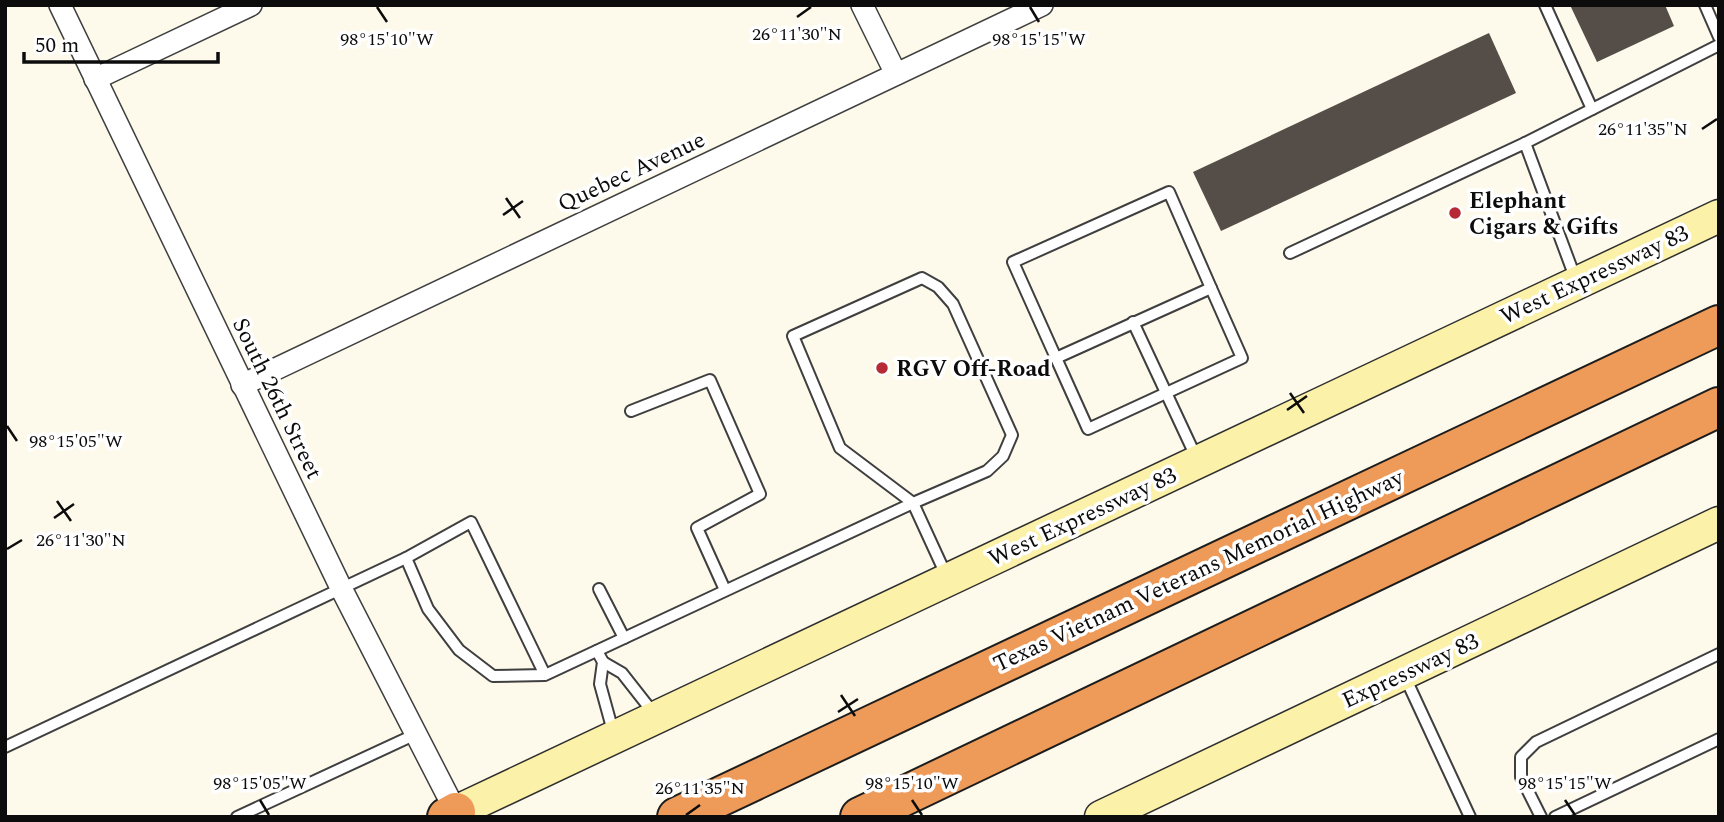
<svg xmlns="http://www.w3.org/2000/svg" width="1724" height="822" viewBox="0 0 1724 822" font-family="Spectral,serif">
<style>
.building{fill:#544d48}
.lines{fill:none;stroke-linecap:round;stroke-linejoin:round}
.service-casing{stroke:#3f3f3f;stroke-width:14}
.minor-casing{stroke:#3f3f3f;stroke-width:24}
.secondary-casing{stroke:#2e2e2e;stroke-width:35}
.motorway-casing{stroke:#1d1d1d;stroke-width:42}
.service{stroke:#fff;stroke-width:10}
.minor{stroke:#fff;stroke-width:21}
.secondary{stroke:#fcf1a9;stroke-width:32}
.motorway{stroke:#ee9a59;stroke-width:38}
.ticks{fill:none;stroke:#0c0c0c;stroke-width:2.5}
.poi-dot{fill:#b52a34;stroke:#fff;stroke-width:2.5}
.labels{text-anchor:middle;stroke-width:7;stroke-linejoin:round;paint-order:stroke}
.street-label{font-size:23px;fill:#0c0c0c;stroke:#fff}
.poi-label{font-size:23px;font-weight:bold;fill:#0c0c0c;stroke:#fff;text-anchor:start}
.ticks-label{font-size:18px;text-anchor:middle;fill:#0c0c0c;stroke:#fff;stroke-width:7;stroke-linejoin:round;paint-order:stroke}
</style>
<rect width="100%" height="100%" fill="#fefaeb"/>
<!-- building -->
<g class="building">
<path d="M1570 5H1665L1674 26 1597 62Z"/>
<path d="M1489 33 1516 93 1221 231 1193 172Z"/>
</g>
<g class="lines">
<!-- service casing -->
<g class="service-casing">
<g id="service">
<path d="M1545 5 1592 109"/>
<path d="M1705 5 1719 37"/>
<path d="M1525 143 1719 45"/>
<path d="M1290 253 1525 143 1576 280"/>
<path d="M1211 288 1242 358 1088 429 1056 358Z"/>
<path d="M1133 322 1197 459"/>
<path d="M1056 358 1013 262 1169 192 1211 288"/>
<path d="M631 411 710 380 760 494 697 528 725 590"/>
<path d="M599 589 624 638"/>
<path d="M597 651 603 662 600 684 614 735"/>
<path d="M603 662 622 673 655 715"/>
<path d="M545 675 471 522 406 558 428 609 459 650 493 676 545 675 913 503 840 448 793 336 922 278 938 287 953 304 1012 435 1003 456 987 471 913 503 947 577"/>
<path d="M1405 677 1470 817"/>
<path d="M5 747 406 558"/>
<path d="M237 817 416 734"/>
<path d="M1541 817 1521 777V757L1536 742 1719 654"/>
<path d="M1555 817 1719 739"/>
</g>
</g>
<!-- minor casing -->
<g class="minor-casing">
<g id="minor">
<path d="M60 5 342 590 456 812"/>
<path d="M862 5 896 74"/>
<path d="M95 79 251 5"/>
<path d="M242 385 1042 5"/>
</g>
</g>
<!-- secondary casing -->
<g class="secondary-casing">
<g id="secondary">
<path d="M445 817 1719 216"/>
<path d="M1101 817 1719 523"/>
</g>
</g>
<!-- motorway casing -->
<g class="motorway-casing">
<g id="motorway">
<path d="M447 817 456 812"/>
<path d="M677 817 1719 325"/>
<path d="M860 817 1719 407"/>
</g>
</g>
<!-- service -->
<use href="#service" class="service"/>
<!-- minor -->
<use href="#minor" class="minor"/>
<!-- secondary -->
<use href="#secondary" class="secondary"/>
<!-- motorway -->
<use href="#motorway" class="motorway"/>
</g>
<!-- ticks -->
<path class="ticks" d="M377 7 387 22M1030 7 1039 22M797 17 811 7M1702 129 1717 119M506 198 520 218M503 215 523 201M1290 393 1304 413M1287 410 1307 396M7 426 17 441M57 501 71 521M54 518 74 504M7 549 22 540M841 695 855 716M838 712 858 699M260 800 269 815M912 800 922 815M1565 800 1575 815M686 815 700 805"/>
<!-- markers -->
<g class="poi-dot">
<circle cx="1455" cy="213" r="7"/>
<circle cx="882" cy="368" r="7"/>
</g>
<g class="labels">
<!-- street labels -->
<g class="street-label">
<text transform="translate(631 171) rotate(-25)" y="8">Quebec Avenue</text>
<text transform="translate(1594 274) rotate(-25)" y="8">West Expressway 83</text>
<text transform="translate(278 398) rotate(64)" y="8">South 26th Street</text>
<text transform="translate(1082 516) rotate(-25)" y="8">West Expressway 83</text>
<text transform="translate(1198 570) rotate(-25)" y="8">Texas Vietnam Veterans Memorial Highway</text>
<text transform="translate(1410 670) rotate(-25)" y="8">Expressway 83</text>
</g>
<!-- poi labels -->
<g class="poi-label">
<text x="1469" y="208">Elephant<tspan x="1469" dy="26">Cigars &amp; Gifts</tspan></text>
<text x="896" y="376">RGV Off-Road</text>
</g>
</g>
<g class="ticks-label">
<text x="797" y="40">26°11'30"N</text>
<text x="387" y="45">98°15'10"W</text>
<text x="1039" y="45">98°15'15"W</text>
<text x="1643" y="135">26°11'35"N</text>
<text x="76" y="447">98°15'05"W</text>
<text x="81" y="546">26°11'30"N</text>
<text x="260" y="789">98°15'05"W</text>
<text x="912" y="789">98°15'10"W</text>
<text x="1565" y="789">98°15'15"W</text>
<text x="700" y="794">26°11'35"N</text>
</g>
<!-- border -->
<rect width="1724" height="822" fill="none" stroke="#0c0c0c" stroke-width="14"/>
<!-- scale -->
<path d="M24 52v10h194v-10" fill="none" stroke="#0c0c0c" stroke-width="3.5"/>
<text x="35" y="52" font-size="21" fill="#0c0c0c" stroke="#ffffff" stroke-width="5" paint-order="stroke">50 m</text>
</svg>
